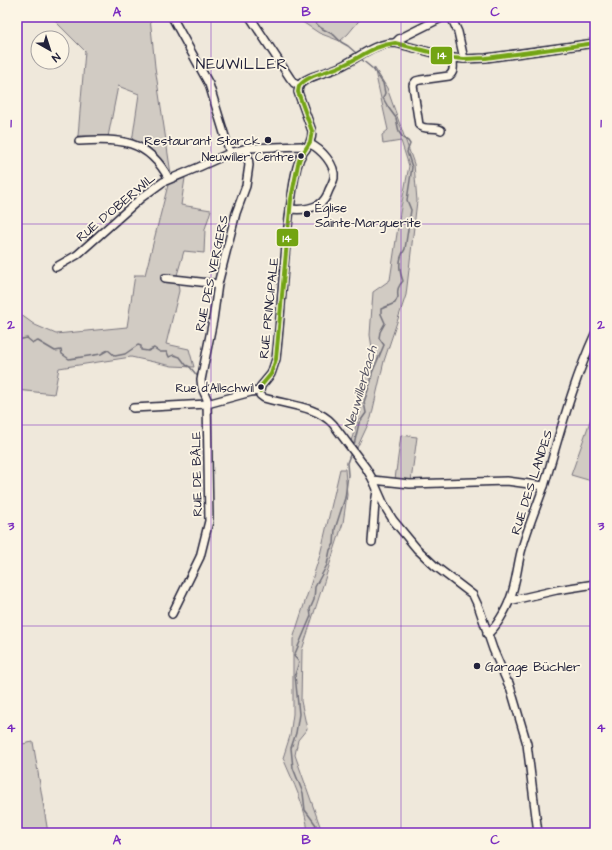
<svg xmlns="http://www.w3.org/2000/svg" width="612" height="850" viewBox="0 0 612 850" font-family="'Architects Daughter',sans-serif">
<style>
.green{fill:#d1cbc3;stroke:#7a767f}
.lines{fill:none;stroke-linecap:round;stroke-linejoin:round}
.stream{stroke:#716f79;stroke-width:1.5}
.minor-casing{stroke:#22223b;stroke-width:10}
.minor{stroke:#fcf5e5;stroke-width:7}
.bus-1-casing{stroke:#fcf5e5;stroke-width:7}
.bus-1{stroke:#73a412;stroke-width:4}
.grid{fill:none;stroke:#7b2cbf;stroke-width:1;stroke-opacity:0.55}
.poi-dot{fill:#22223b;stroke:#fcf5e5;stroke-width:1.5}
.labels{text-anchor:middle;stroke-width:3.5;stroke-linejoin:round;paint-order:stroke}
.bus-label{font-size:12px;fill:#22223b;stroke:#fcf5e5;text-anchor:end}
.poi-label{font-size:13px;fill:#22223b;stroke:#fcf5e5;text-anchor:start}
.street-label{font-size:13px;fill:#22223b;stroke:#fcf5e5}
.water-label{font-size:14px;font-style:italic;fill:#575564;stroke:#fcf5e5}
.quarter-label{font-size:15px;letter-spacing:1px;fill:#22223b;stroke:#fcf5e5}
.line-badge{stroke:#fcf5e5;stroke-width:1.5}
.badge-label{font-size:11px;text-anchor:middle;font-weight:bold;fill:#fff}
.neatline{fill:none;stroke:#7b2cbf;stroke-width:1.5}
.grid-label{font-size:13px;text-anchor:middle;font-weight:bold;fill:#7b2cbf}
</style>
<rect width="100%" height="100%" fill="#efe8db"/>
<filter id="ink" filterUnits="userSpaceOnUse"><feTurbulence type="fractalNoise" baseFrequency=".025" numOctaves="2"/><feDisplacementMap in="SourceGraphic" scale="8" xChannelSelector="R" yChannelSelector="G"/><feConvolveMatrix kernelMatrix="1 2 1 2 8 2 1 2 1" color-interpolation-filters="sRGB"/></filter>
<g filter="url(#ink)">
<!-- green -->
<g class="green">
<path d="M51 17H150L155 67 171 174 151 149 132 142 139 94 118 86 108 137 78 136 85 51Z"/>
<path d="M295 17H362L348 34 340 41 319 33Z"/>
<path d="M374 67 387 88 414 164 417 201 406 295 384 361 371 418 357 448 351 441 360 413 364 376 372 348 370 335 373 292 390 280 401 207 409 166 401 141 383 144 382 135 388 130Z"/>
<path d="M185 178 181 205 211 210 205 229 204 253 184 251 177 275 179 291 166 344 189 349 194 367 172 366 131 357 59 368 54 394 17 390V312L35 325 56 334 127 327 135 275H145L168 185Z"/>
<path d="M595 407V482L571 475Z"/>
<path d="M401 435 417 437 411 481 395 479Z"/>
<path d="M340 469H345L347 495 343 523 302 650 301 701 307 729 298 740 295 755 320 826 319 833H308C306 807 293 782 283 758L290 736 293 714V639L320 555Z"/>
<path d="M33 742 48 833H17V745Z"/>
</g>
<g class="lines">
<!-- stream -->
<g class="stream">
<path d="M309 17 321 28 334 35 341 42 348 46 356 53"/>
<path d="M17 340 27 338 33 343 38 341 55 351 61 350 62 354 69 359 101 354 108 350 115 356 125 354 138 345 141 346V350L148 351 154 348 160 352H167L169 357 174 355 180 357 186 365 190 367 199 378"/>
<path d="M354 445 359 423 366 413 364 402 371 381 372 373 384 345 379 338 380 332 385 323 381 314V309L395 303 398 297C397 290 398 286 403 281 399 271 398 259 405 249L411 210 407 200 412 167 407 152 410 144 408 141 403 138 399 132 396 118 388 107 383 98 385 93 383 83 373 69 361 59"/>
<path d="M313 833 316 825 305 810 303 793 293 768 291 748 296 733 299 714 295 675 299 662 294 656 311 616 310 609 314 600 315 587 327 565 330 550 334 544 335 529 345 498 348 475 347 463 350 455"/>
</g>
<!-- minor casing -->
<g class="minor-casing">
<g id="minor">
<path d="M172 17 209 84 230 153"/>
<path d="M250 17 290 78 294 83 299 86"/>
<path d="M451 17 458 32 464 59"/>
<path d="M395 43 399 39 443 17"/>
<path d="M299 86C304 77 325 73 335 69 356 61 371 43 395 43L453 58 464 59 486 58 595 43"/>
<path d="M441 130C434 126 425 131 419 125L413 85 416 81 420 80 449 76C455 72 453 65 453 58"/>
<path d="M79 141C119 138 148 139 169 179"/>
<path d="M290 209C299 210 310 209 318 205 324 202 327 196 329 190 331 186 333 182 334 178 336 165 321 149 310 144"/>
<path d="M56 267 77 255 141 198 163 182 199 167 230 153 247 148 301 146 306 149"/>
<path d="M165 278 218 284"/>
<path d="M260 391V395L264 398C287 405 317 406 333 424L366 468 373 480 385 507 393 520 417 549 435 566 473 595 479 608 493 649 509 686"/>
<path d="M260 391 261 386 271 374 276 359C283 298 284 236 295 176 296 170 298 163 300 158 306 147 312 144 312 131L298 92 299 86"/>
<path d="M133 408 207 404 251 392 260 391"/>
<path d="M373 480 410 484 507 481 544 486"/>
<path d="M372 542 375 503 377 491"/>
<path d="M509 601 557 590 595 584"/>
<path d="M172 614 200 557 209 521 207 399 202 388 201 380 213 320 218 284 236 213 246 186 249 165 247 148"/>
<path d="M487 634C495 630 507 608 510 599 516 584 517 568 521 552 527 529 537 506 545 483 560 433 573 382 595 334"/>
<path d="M509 683 527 744 538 833"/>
</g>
</g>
<!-- minor -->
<use href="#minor" class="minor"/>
<!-- bus-1 casing -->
<g class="bus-1-casing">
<g id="bus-1">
<path d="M299 86C309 74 327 73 341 66 360 58 374 45 395 43L453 58 464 59 486 58 595 43"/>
<path d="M260 391 261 386 271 374 276 359 291 199 298 164 300 158 310 142 312 131 298 92 299 86"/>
</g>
</g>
<!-- bus-1 -->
<use href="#bus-1" class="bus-1"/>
</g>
</g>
<!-- grid -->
<path class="grid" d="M211 17V833M401 17V833M17 224H595M17 425H595M17 626H595"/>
<!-- markers -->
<g class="poi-dot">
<circle cx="268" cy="140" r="4"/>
<circle cx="301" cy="156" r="3.5"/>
<circle cx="307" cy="214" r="4"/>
<circle cx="261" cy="387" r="3.5"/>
<circle cx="477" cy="666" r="4"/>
</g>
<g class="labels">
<!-- bus labels -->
<g class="bus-label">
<text x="294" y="161">Neuwiller Centre</text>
<text x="254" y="392">Rue d'Allschwil</text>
</g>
<!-- poi labels -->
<g class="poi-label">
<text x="260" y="145" text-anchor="end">Restaurant Starck</text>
<text x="315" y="212">Église<tspan x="315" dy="15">Sainte-Marguerite</tspan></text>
<text x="485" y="671">Garage Büchler</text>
</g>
<!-- street labels -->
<g class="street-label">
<text transform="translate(115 207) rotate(-40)" y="5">RUE D'OBERWIL</text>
<text transform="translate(211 273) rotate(-78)" y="5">RUE DES VERGERS</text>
<text transform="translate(268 308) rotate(-84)" y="5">RUE PRINCIPALE</text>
<text transform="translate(196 474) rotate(-91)" y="5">RUE DE BÂLE</text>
<text transform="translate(531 482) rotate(-72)" y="5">RUE DES LANDES</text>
</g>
<!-- water labels -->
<g class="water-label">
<text transform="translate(360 388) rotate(-74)" y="5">Neuwillerbach</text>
</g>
<!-- quarter labels -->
<g class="quarter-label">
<text x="242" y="69">NEUWILLER</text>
</g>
</g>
<g class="line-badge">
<rect x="430" y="46" width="23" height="19" rx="4" fill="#73a412"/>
<rect x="276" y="228" width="23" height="19" rx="4" fill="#73a412"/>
</g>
<g class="badge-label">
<text x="442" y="59">14</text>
<text x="287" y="242">14</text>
</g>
<!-- margin -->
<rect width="612" height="850" fill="none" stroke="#fcf5e5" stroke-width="44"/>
<!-- north arrow -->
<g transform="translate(50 50) rotate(141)"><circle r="19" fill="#fcf5e5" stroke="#a5a1a1"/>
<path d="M0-3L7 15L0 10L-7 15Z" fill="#22223b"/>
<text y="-6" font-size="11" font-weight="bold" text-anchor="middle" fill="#22223b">N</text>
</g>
<rect x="22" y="22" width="568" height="806" class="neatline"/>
<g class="grid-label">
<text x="117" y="16">A</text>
<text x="306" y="16">B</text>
<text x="495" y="16">C</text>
<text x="11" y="127">1</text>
<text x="601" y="127">1</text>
<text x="11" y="329">2</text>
<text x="601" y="329">2</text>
<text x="11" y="530">3</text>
<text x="601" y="530">3</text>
<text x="11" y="732">4</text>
<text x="601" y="732">4</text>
<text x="117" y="844">A</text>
<text x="306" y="844">B</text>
<text x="495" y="844">C</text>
</g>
</svg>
